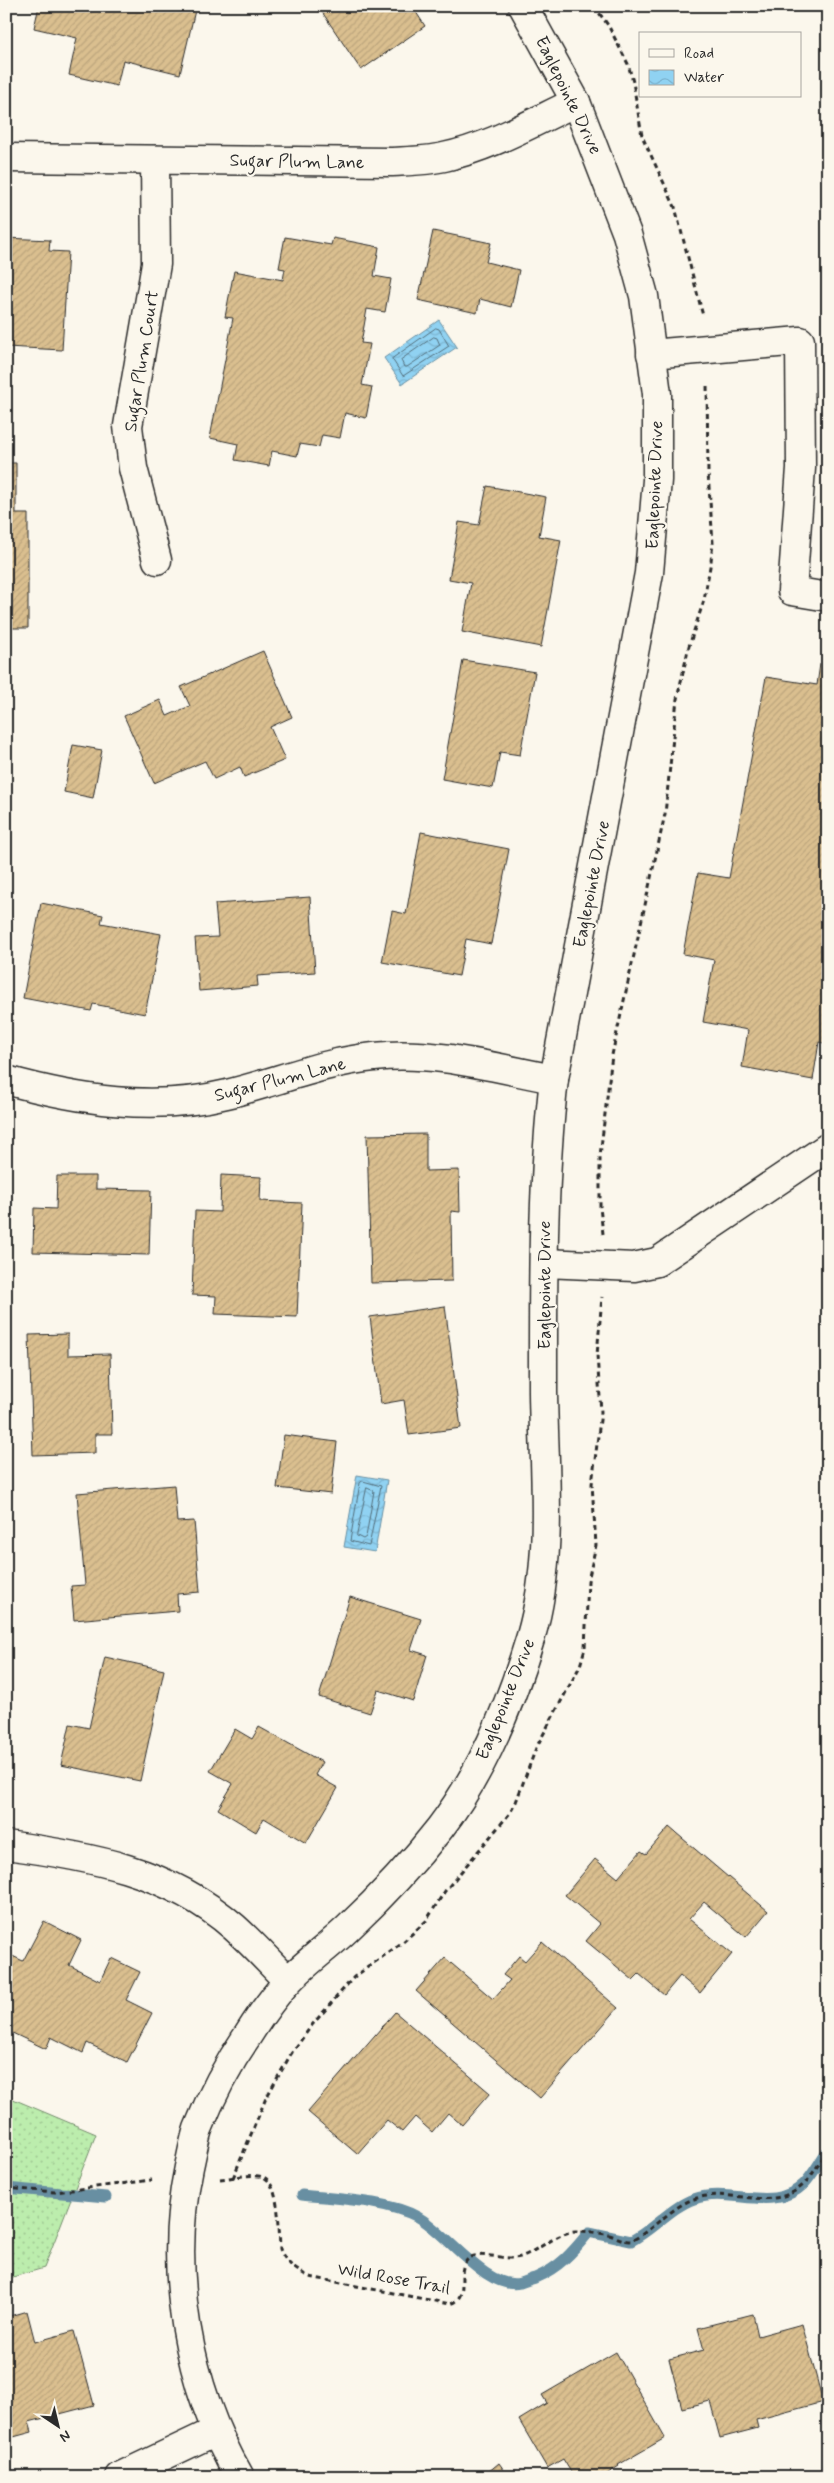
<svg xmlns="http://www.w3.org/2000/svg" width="834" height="2483" viewBox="0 0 834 2483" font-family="Mynerve,sans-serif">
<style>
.grass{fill:url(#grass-dots);stroke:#748c6c}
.water{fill:url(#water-waves);stroke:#688fa2}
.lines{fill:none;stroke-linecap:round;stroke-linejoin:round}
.shore{stroke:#536e7b;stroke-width:1}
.stream{stroke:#688fa2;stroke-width:11}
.building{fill:url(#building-hatch);stroke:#2b2b2b}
.minor-casing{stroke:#2b2b2b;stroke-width:31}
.path{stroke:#2b2b2b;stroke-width:3;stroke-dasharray:5 4;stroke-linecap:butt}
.minor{stroke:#fbf7ec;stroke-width:28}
.labels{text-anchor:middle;stroke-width:4.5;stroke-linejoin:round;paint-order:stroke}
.street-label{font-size:18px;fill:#2b2b2b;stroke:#fbf7ec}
</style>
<defs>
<pattern id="grass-dots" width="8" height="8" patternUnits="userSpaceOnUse" patternTransform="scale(1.25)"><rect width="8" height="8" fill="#bcedad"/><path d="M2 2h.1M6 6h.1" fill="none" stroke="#a2cb95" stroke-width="1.8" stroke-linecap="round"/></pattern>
<pattern id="water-waves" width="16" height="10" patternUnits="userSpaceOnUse" patternTransform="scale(1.25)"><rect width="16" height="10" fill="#90d2f2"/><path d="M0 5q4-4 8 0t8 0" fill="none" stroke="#7cb4d0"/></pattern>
<pattern id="building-hatch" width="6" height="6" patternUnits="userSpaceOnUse" patternTransform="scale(1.25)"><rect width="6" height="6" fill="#dabf8f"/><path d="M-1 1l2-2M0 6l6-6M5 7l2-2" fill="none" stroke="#bba47c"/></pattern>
</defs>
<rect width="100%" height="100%" fill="#fbf7ec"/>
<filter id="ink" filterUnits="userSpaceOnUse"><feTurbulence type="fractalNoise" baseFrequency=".02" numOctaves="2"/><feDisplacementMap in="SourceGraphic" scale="10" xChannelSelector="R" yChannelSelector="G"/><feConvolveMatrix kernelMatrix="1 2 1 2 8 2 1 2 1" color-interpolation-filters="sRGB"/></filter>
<g filter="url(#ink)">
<!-- grass -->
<path class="grass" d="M6 2096 96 2134 44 2268 6 2279Z"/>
<!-- water -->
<g class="water">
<path d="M439 320 457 347 402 384 384 358Z"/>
<path d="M357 1475 387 1480 375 1552 344 1547Z"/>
</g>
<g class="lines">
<!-- shore -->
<g class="shore">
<path d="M436 328 439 329 449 346 403 376 392 359Z"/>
<path d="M434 337 437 338 440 345 407 367H404L401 360Z"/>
<path d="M363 1481 381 1486 369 1546 350 1541 360 1483Z"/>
<path d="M367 1488 374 1491 366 1537 363 1539 357 1536Z"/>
</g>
<!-- stream -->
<g class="stream">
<path d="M6 2188 106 2197"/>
<path d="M302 2195C337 2199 386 2200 418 2217 446 2232 487 2291 520 2283 525 2282 530 2279 535 2278 559 2268 573 2252 589 2232L631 2241C653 2230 671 2207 694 2199 731 2186 773 2214 804 2184 813 2175 820 2161 828 2150"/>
</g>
</g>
<!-- building -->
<g class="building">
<path d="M39 6H196L180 74 123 60 117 86 69 75 77 38 34 28Z"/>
<path d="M318 6H412L425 26 361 70Z"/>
<path d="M433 231 491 243 486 262 519 270 511 307 480 299 477 313 418 300Z"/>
<path d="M285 237 331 245 333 238 379 247 374 276 391 279 385 312 367 309 361 343 370 344 362 385 372 387 366 418 345 413 340 438 322 435 319 447 300 444 297 456 272 451 269 466 235 460 238 444 210 438 233 318 225 317 234 271 283 280 285 269 279 268Z"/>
<path d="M6 238 50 240 49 251 68 252 62 350 6 347Z"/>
<path d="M6 463H16V514H28V628H6Z"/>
<path d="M487 486 546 497 539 536 561 540 541 647 462 632 471 583 449 579 459 522 479 525Z"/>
<path d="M263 651 292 717 270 727 285 760 244 777 240 767 214 779 205 761 154 783 124 716 160 700 167 716 190 706 181 687Z"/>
<path d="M463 660 535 672 520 755 500 752 493 788 442 779Z"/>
<path d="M820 664 828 665V1044L819 1042 813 1080 742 1067 748 1030 703 1022 714 960 683 954 698 873 729 878 766 677 817 685Z"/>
<path d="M73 745 102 750 93 798 64 792Z"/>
<path d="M421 832 509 849 491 944 466 939 459 976 382 962 392 911 406 914Z"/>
<path d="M310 897 315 972 257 976 258 986 199 991 195 938 218 937 215 904Z"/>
<path d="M41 903 103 915 101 923 161 934 145 1014 93 1004 91 1011 23 998Z"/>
<path d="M426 1134V1171L459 1170 460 1212 451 1211 452 1281 371 1283 367 1135Z"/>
<path d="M221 1175 261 1177 260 1201 302 1203 297 1317 215 1314 216 1296 192 1295 195 1211 220 1212Z"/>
<path d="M57 1176H96V1189L151 1190 149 1255 33 1252 34 1208 56 1209Z"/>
<path d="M445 1306 461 1428 409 1435 404 1400 381 1404 370 1317Z"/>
<path d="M68 1334V1355L110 1354 112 1434H95V1453L33 1455 29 1335Z"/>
<path d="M284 1435 337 1442 331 1494 277 1488Z"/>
<path d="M174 1485 177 1522 194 1521 200 1592 177 1594 178 1611 74 1620 71 1586 85 1585 77 1493Z"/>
<path d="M350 1597 421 1619 411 1650 427 1655 413 1701 378 1690 370 1713 319 1697Z"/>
<path d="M105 1657 164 1670 140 1781 61 1765 70 1724 89 1728Z"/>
<path d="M259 1727 322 1762 315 1775 338 1788 306 1843 264 1818 256 1832 218 1809 233 1784 210 1771 235 1729 252 1739Z"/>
<path d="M669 1827 768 1911 746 1937 704 1902 689 1919 732 1954 700 1993 680 1976 664 1995 639 1974 633 1980 586 1941 600 1924 565 1895 595 1859 618 1878 641 1851 646 1854Z"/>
<path d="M44 1921 81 1940 69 1965 100 1981 111 1958 140 1972 126 2000 152 2013 127 2062 87 2043 83 2053 51 2037 46 2049 6 2030V1953L23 1961Z"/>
<path d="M542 1942 618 2008 540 2098 416 1991 445 1958 493 1999 510 1980 503 1975 519 1956 525 1961Z"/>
<path d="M395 2012 490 2093 462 2125 448 2113 432 2132 415 2117 402 2132 387 2120 357 2154 308 2112Z"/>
<path d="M27 2311 35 2342 74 2331 94 2405 29 2422 32 2432 6 2439V2317Z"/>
<path d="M753 2314 758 2336 802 2324 823 2402 756 2420 758 2428 720 2438 710 2401 682 2408 669 2359 704 2350 698 2328Z"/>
<path d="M616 2352 665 2438 618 2465 619 2466 602 2477H574L563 2459 547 2468 519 2420 547 2403 542 2395Z"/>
<path d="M499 2463 509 2477H482Z"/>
</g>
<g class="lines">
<!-- minor casing -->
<g class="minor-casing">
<g id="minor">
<path d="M6 158 390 162C408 161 427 161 444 157 491 147 533 122 576 102"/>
<path d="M155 160 156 264 128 426 133 468 157 560"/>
<path d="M651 354 800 341 801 468 792 591 828 597"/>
<path d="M6 1080C78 1100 154 1112 227 1094 277 1082 323 1062 374 1057 434 1050 495 1068 554 1079"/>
<path d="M545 1263 634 1267 657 1262 828 1147"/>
<path d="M6 1845C88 1856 169 1870 234 1927 253 1944 270 1963 288 1981"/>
<path d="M119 2477 216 2431"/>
<path d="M240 2477C187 2386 167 2270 189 2167 192 2154 194 2141 198 2129 211 2096 228 2064 248 2035 260 2016 274 1996 289 1980 307 1962 328 1947 347 1929 380 1898 412 1864 440 1828 483 1772 511 1703 531 1636 554 1556 544 1473 543 1392 543 1288 542 1183 554 1079L649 573 657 480V394L644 296 627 234 576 102 523 6"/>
</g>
</g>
<!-- path -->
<g class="path">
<path d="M594 6 608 25 628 64 633 82 642 136 675 207 703 316"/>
<path d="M603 1234 600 1207V1156L612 1055 665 814 677 699 689 646 704 600 711 561 713 543 708 473 707 382"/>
<path d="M233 2178 266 2098 291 2054 312 2025 354 1977 403 1942 426 1921 445 1891 510 1813 516 1802 536 1748 580 1666 585 1648 588 1581 596 1545 592 1484 601 1412 597 1355 602 1297"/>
<path d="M220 2179C233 2178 251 2173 263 2177 280 2183 279 2232 280 2249 286 2264 296 2270 310 2277L450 2304C472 2296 454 2272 468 2259 479 2250 504 2261 520 2257 536 2252 559 2232 575 2231 586 2231 598 2232 609 2235 617 2237 623 2241 631 2241 653 2230 671 2207 694 2199 731 2186 773 2214 804 2184 813 2175 820 2161 828 2150"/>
<path d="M6 2188 55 2192 152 2180"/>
</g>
<!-- minor -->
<use href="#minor" class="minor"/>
</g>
</g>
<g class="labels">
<!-- street labels -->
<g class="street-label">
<text transform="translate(569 95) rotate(64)" y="6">Eaglepointe Drive</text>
<text transform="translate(297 161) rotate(1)" y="6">Sugar Plum Lane</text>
<text transform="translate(141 361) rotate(-81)" y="6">Sugar Plum Court</text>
<text transform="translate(654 485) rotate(-88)" y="6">Eaglepointe Drive</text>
<text transform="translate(591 884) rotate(-79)" y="6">Eaglepointe Drive</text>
<text transform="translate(280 1079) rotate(-14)" y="6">Sugar Plum Lane</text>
<text transform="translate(544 1285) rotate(-90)" y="6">Eaglepointe Drive</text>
<text transform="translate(505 1699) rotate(-68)" y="6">Eaglepointe Drive</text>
<text transform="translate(394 2278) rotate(10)" y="6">Wild Rose Trail</text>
</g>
</g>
<!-- margin -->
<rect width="834" height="2483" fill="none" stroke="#fbf7ec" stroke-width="25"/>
<rect x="12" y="12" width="809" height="2458" fill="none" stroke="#2b2b2b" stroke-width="2" filter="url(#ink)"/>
<!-- legend -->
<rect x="639" y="32" width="162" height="65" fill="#fbf7ec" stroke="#a8a59f"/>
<rect x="649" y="49" width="25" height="8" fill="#fbf7ec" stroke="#a8a59f"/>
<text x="684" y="58" font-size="15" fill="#2b2b2b">Road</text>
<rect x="649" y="70" width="25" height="15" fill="url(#water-waves)" stroke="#a8a59f"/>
<text x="684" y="82" font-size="15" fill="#2b2b2b">Water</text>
<!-- north arrow -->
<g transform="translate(58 2426) rotate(145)" stroke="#fbf7ec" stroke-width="4" paint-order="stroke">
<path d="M0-4L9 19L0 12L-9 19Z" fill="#2b2b2b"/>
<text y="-8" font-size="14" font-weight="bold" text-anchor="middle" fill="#2b2b2b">N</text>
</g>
</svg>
